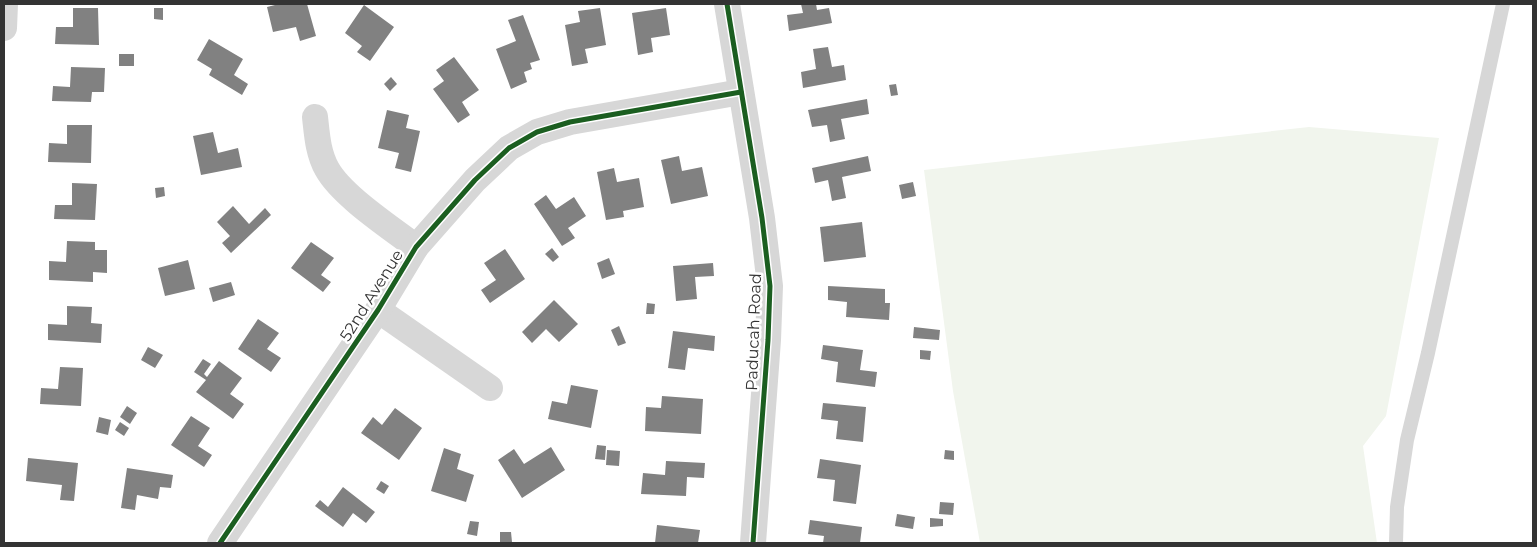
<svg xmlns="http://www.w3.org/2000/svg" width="1537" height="547" viewBox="0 0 1537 547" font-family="Montserrat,sans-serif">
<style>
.green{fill:#f1f5ed}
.building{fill:#818181}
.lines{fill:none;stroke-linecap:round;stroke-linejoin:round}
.service{stroke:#d7d7d7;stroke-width:14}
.minor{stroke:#d7d7d7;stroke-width:26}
.cycleway-casing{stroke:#fff;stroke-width:8}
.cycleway{stroke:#1b5e20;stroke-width:5}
.labels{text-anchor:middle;stroke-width:5;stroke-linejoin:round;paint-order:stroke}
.street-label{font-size:16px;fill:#333;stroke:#fff}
</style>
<rect width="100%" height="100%" fill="#fff"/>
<!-- green -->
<path class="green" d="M1309 127 1439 138 1386 416 1363 446 1377 543H980L953 391 924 170Z"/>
<!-- building -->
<g class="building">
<path d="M279 4H307L316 36 300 41 296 27 273 32 267 7Z"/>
<path d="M801 4H816L817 10 829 8 832 23 789 31 787 15 803 13Z"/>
<path d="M364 5 394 27 370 61 357 52 362 46 345 33Z"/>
<path d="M73 8H98L99 45 55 44 56 27H73Z"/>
<path d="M154 8H163V20L154 19Z"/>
<path d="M600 8 606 45 585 49 588 63 572 66 565 25 580 22 578 11Z"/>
<path d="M666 8 670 35 651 38 653 52 638 55 632 13Z"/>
<path d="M523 15 540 60 530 63 532 69 524 72 527 82 511 89 496 49 516 41 508 20Z"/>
<path d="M209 39 243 59 234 75 248 84 242 95 209 75 212 69 197 60Z"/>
<path d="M828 47 832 67 844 65 846 80 803 88 801 72 816 69 813 49Z"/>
<rect x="119" y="54" width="15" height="12"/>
<path d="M454 57 479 90 462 102 470 115 458 123 433 89 444 81 436 70Z"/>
<path d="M71 67 105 68 104 92H92L91 102 52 101 53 86 70 87Z"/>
<path d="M391 77 397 84 390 91 384 84Z"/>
<path d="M896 84 898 95 891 96 889 85Z"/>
<path d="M867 99 869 114 841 119 845 139 830 142 827 125 812 127 808 110Z"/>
<path d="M387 110 409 115 406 128 420 131 411 172 395 168 399 153 378 148Z"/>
<path d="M67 125H92L91 163 48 162 49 143 67 144Z"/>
<path d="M213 132 218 153 238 148 242 167 201 175 193 136Z"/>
<path d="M679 156 682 171 702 167 708 196 671 204 661 160Z"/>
<path d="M868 156 871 171 842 177 846 198 832 201 828 180 815 183 812 168Z"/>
<path d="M614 168 617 182 639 178 644 207 623 211 624 217 606 220 597 172Z"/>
<path d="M913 182 916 196 902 199 899 185Z"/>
<path d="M72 183 97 184 95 220 54 219 55 205H72Z"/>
<path d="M164 187 165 196 156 198 155 188Z"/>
<path d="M546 195 556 209 574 197 586 216 568 228 575 238 562 246 534 204Z"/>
<path d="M233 206 249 224 265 208 271 215 231 253 222 243 230 236 217 222Z"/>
<path d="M862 222 866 257 824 262 820 227Z"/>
<path d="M67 241 95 242V250H107V273L93 272V282L49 280V261L66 262Z"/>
<path d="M311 242 334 258 321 275 331 282 323 292 291 268Z"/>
<path d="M552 248 559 257 553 262 545 254Z"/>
<path d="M505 249 525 279 490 303 481 290 496 280 484 263Z"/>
<path d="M609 258 615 274 602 279 597 263Z"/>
<path d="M188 260 195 289 165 296 158 268Z"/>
<path d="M713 263 714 276 695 277 697 299 676 301 673 266Z"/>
<path d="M231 282 235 295 213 302 209 288Z"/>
<path d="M828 286 885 289V303H890L889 320 846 317 847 302 828 300Z"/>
<path d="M554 300 578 324 559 342 546 329 532 343 522 332Z"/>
<path d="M647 303 655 304 654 314H646Z"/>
<path d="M67 306 92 307 91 323 102 324 101 343 48 340V324L67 325Z"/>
<path d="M258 319 279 333 267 349 281 358 271 372 238 349Z"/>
<path d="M619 326 626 343 618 346 611 330Z"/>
<path d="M914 327 940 330 939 340 913 338Z"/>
<path d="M673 331 715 336 714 351 688 348 685 370 668 368Z"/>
<path d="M823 345 863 350 860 370 877 372 875 387 836 382 838 362 821 359Z"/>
<path d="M148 347 163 355 155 368 141 360Z"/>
<path d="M920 350 931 351 930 360 920 359Z"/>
<path d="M203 359 211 364 204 374 207 377 219 361 242 378 230 394 244 404 233 419 196 392 206 380 194 372Z"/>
<path d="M60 367 83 368 81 406 40 404 41 388 58 389Z"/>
<path d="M571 385 598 390 591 428 548 419 552 401 567 404Z"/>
<path d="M662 396 703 399 701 434 645 431 646 407 661 408Z"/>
<path d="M823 403 866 407 863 442 836 439 838 421 821 419Z"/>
<path d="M127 406 137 413 130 424 120 417Z"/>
<path d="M395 408 422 428 399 460 361 433 373 417 382 425Z"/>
<path d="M191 416 210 428 198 446 212 455 204 467 171 445Z"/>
<path d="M99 417 111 420 108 435 96 432Z"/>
<path d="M120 422 129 428 124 436 115 430Z"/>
<path d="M597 445 606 446 605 460 595 459Z"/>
<path d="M551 447 565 470 522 498 498 460 514 449 524 464Z"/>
<path d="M444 448 461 454 457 469 474 475 466 502 431 491Z"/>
<path d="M607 450 620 451 619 466 606 465Z"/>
<path d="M945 450 954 451V460L944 459Z"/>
<path d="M28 458 78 463 74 501 60 500 62 485 26 481Z"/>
<path d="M820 459 861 465 856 504 833 501 835 480 817 478Z"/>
<path d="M666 461 705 463 704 478 687 477 686 496 641 494 643 473 665 475Z"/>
<path d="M127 468 173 475 171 488 160 487 158 499 137 495 135 510 121 508Z"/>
<path d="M381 481 389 486 384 494 376 489Z"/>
<path d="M343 487 375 512 366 523 353 513 343 527 315 506 320 500 328 507Z"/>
<path d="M940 502 954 503 953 515 939 514Z"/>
<path d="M897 514 915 517 913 529 895 526Z"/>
<path d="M930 518 943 519V526L930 527Z"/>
<path d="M810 520 862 527 860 543H823L824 536 808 534Z"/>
<path d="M470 521 479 522 477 536 467 534Z"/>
<path d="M657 525 700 530 698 543 680 542V543H655Z"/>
<path d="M500 532H511L512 542 500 543Z"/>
</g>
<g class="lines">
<!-- service -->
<path class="service" d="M1396 543 1397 507 1407 440 1428 353 1503 4"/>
<!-- minor -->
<g class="minor">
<path d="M727 4 762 218 770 286 768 340 753 543"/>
<path d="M4 28 5 4"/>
<path d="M315 117C317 135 318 153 327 169 342 196 390 227 416 247"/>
<path d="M378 310 490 388"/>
<path d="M220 543 378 310 416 247 475 180 509 148 537 132 570 122 741 92"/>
</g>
<!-- cycleway casing -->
<g class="cycleway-casing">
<g id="cycleway">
<path d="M727 4 762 218 770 286 768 340 753 543"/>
<path d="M220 543 378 310 416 247 475 180 509 148 537 132 570 122 741 92"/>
</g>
</g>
<!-- cycleway -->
<use href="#cycleway" class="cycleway"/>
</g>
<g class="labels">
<!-- street labels -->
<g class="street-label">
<text transform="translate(371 295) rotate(-58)" y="6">52nd Avenue</text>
<text transform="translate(753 332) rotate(-88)" y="6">Paducah Road</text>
</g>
</g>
<!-- border -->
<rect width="1537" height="547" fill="none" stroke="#333333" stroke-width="10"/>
</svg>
